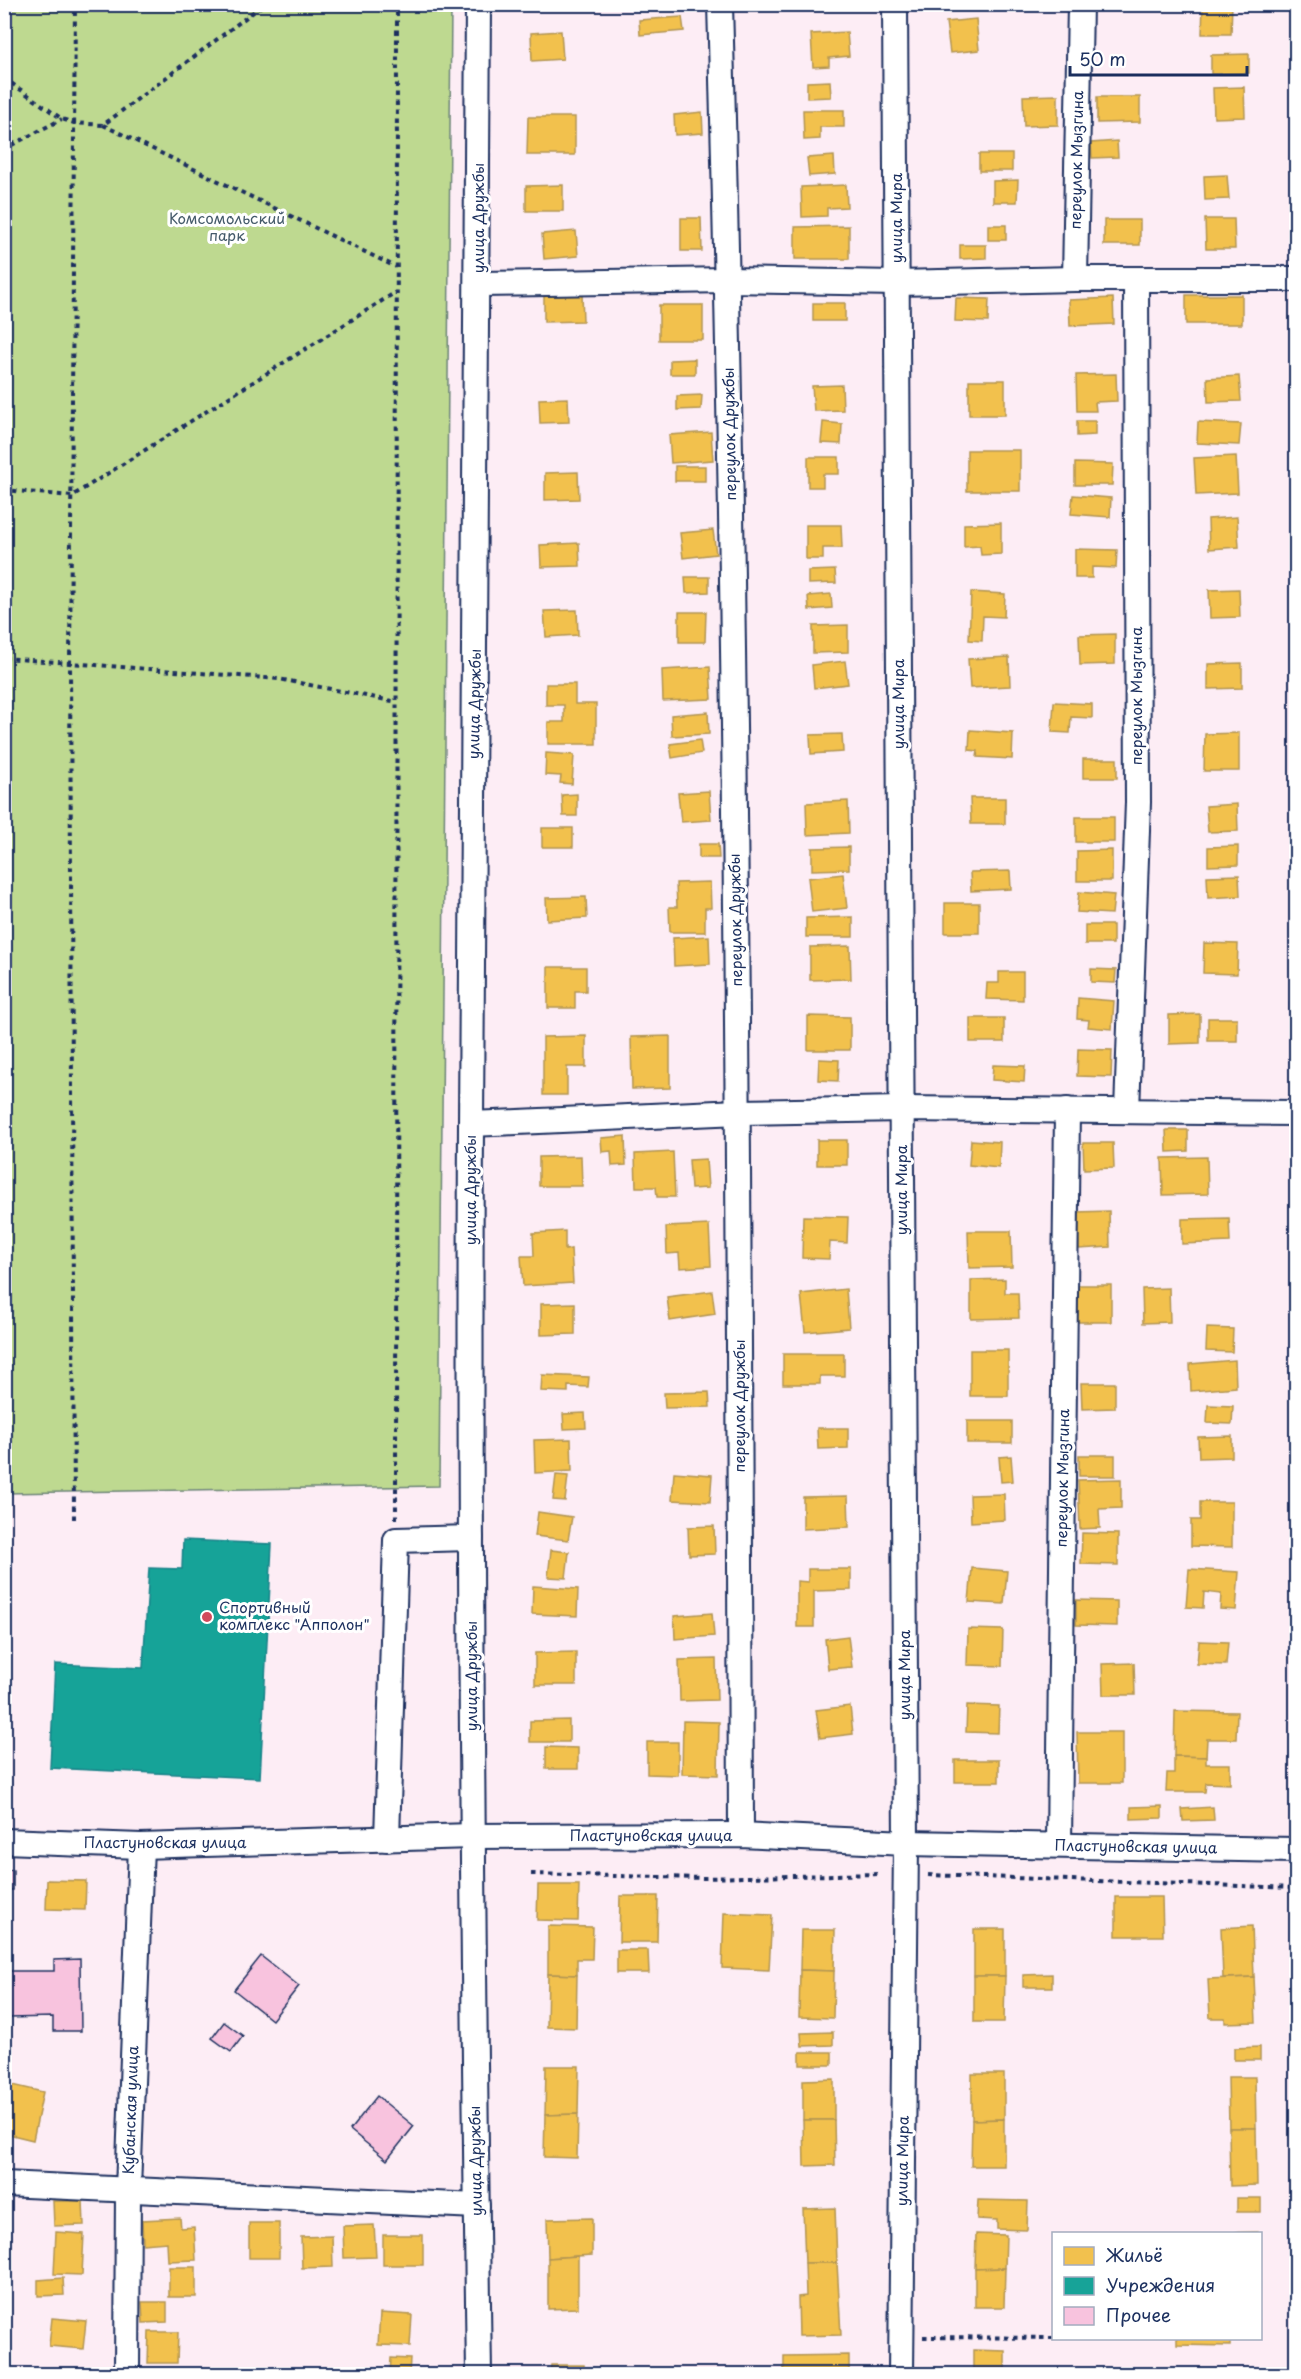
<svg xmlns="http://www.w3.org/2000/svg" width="1301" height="2379" viewBox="0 0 1301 2379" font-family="'Playpen Sans',sans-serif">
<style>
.green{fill:#bed990;stroke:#6c8477;stroke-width:1.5}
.homes{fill:#f2c14e;stroke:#b29553;stroke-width:1.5}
.public{fill:#17a398;stroke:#188087;stroke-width:1.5}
.building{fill:#f8c3de;stroke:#1b2f5e;stroke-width:1.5}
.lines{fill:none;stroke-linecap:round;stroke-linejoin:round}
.minor-casing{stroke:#1b2f5e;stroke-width:28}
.path{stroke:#1b2f5e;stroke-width:4;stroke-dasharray:4.5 4.5;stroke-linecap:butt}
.minor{stroke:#fff;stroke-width:24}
.poi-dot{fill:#d1495b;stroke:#fff;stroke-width:2}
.labels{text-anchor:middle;stroke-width:6;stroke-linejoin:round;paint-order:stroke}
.street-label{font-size:15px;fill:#1b2f5e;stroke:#fff}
.park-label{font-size:15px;fill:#445a6a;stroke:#fff}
.poi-label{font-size:15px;fill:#1b2f5e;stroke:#fff;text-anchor:start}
</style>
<rect width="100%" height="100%" fill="#fdedf5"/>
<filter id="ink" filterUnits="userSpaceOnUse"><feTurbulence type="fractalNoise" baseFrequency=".0167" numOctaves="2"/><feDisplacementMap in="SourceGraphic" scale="12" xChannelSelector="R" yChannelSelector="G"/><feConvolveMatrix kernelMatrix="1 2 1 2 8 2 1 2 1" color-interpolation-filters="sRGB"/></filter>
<g filter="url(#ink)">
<!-- green -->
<path class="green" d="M4 5H451L439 1486 5 1493Z"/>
<!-- homes -->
<g class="homes">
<path d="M1203 4H1232L1231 34H1202Z"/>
<path d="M682 17 684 31 640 35 639 20Z"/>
<path d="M976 19 979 50 950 53 946 22Z"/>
<path d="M561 31 563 59 532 61 531 33Z"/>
<path d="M847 32 849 56 829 58V66L813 67 811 34Z"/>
<path d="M1249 54V73L1211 74V55Z"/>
<path d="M830 81 831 97 807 98V82Z"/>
<path d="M1244 87 1245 117 1214 118 1213 88Z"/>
<path d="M1058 95V125L1024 126 1023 96Z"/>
<path d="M1097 97H1140V122L1097 123Z"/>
<path d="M803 110H844V127H820V139L804 140Z"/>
<path d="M702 112 703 133 675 135 674 115Z"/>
<path d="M528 117H575V155H527Z"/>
<path d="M1117 141 1118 157 1092 158 1091 143Z"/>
<rect x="979" y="154" width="33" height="17"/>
<path d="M834 156 835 174 809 176 807 158Z"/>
<path d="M1227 175 1229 199 1205 200 1204 176Z"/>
<path d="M1018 180 1017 202H993V181Z"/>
<path d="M563 185V211H526V186Z"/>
<path d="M846 185 847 207 827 208V216L802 217 801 187Z"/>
<path d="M681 218H701L702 251H681Z"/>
<path d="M1205 219H1234L1235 249H1206Z"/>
<rect x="1104" y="220" width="36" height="25"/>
<rect x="988" y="225" width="18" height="15"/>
<path d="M849 226V259H795V227Z"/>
<path d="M576 231 578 256 544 259 542 234Z"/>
<path d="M960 245H986V258L960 259Z"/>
<path d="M582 294 583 321 544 322V295Z"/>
<rect x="1186" y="295" width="56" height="29"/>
<path d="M956 298 989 299 988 322 955 321Z"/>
<path d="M1113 298 1114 324 1070 326 1069 300Z"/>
<rect x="813" y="303" width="32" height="18"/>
<rect x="659" y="305" width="44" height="35"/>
<path d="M695 359V374H670V360Z"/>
<path d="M1116 374 1117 401 1095 402 1096 411H1077L1076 375Z"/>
<path d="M1239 376 1241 401 1208 402 1207 378Z"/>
<rect x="969" y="380" width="36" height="35"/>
<path d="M842 385 843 410 814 411 812 386Z"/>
<path d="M702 395 701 409 677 410V396Z"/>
<path d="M568 398 569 422 540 423 539 399Z"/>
<path d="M1077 421H1095V435L1077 436Z"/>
<path d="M823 422 842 424 841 444 821 443Z"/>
<path d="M1198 422 1241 424 1239 445 1197 443Z"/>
<path d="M711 432 713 460 671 463 669 435Z"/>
<rect x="967" y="450" width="53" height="41"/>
<path d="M1236 456 1238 493 1196 495 1194 458Z"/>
<path d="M808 457H839V474H823V487H808Z"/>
<path d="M1075 463 1113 464 1112 485H1075Z"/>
<rect x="675" y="466" width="30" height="15"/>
<path d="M578 472 579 499 545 500V473Z"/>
<path d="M1073 495 1111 498 1110 517 1071 514Z"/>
<path d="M1237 517 1239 547 1209 549 1208 519Z"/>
<path d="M1001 523V554L981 555 980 546 964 547V524Z"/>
<path d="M806 525H841L842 548H823V559H806Z"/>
<path d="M713 530 716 554 683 558 680 533Z"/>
<path d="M579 543 580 566 541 567 540 545Z"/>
<path d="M1075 549 1117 550 1116 568 1092 567V578H1075Z"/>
<path d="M835 570 836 583 808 584V571Z"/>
<path d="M685 577H709V592L686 593Z"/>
<path d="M1239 589 1240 617 1210 618 1209 590Z"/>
<path d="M971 592 1005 594 1004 617 983 616 982 641 969 640Z"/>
<path d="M831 594 832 608 809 610 808 596Z"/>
<path d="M577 610 578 635 546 637 544 611Z"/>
<path d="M679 612H706L705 642H679Z"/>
<path d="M848 625V652L813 653V626Z"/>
<path d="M1115 634V664L1080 665 1079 635Z"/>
<path d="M1009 657 1010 686 970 688 968 659Z"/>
<path d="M845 661 848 684 814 688 812 665Z"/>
<path d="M1242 663V688L1208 689V664Z"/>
<path d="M710 667 712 699 663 701 662 670Z"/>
<path d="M546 684H575V704H596V744H548V722H564V705H546Z"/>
<path d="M1054 702 1092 704V718L1071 717 1070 733 1052 732Z"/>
<path d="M708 712 709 734 672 736 671 715Z"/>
<path d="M970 730 1013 733 1012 759 977 757 978 751 969 750Z"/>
<path d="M1239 733V771H1204L1205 734Z"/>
<path d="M842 734 843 752 811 754 810 735Z"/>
<path d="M700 740 702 753 672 758 670 744Z"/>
<path d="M546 753 574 755 572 784 560 783 561 776 545 775Z"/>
<rect x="1083" y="759" width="34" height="19"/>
<path d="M709 791 711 820 681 822 678 793Z"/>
<path d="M577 794V816H563L562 795Z"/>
<path d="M970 798H1005V824H971Z"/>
<path d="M848 801 849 833 807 835 806 803Z"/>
<path d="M1237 804 1238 831 1208 832 1206 806Z"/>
<rect x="1076" y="817" width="38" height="25"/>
<rect x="542" y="828" width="31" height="19"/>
<path d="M699 844H718L719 858H699Z"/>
<path d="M1238 846V865L1208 866V847Z"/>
<path d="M849 847V869L812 870V848Z"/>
<path d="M1112 850V881H1077V851Z"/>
<path d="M1010 871 1011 889 971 891 970 872Z"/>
<path d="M843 874 847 908 812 912 808 878Z"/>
<path d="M1239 875 1240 896 1208 898 1207 876Z"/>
<path d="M710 882 711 908H705V932H670L669 907H677L676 883Z"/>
<path d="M1079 892 1114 895 1112 914 1077 912Z"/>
<path d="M586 897 587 918 547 920 546 898Z"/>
<rect x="945" y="903" width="34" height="30"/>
<path d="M853 917V937H806V918Z"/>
<rect x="1085" y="925" width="28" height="19"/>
<path d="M709 936 710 964 674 966 673 938Z"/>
<path d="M1204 943 1238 944 1237 974 1203 973Z"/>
<path d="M850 946 851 979 810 980V947Z"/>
<path d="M548 967H586V991H575V1008H548Z"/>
<path d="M1091 969 1116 970 1115 983 1091 982Z"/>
<path d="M999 972H1023V1000L986 999 987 983H999Z"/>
<path d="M1078 998 1114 1001 1112 1029 1088 1027 1089 1020 1077 1019Z"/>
<path d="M1200 1014V1043L1169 1044V1015Z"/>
<path d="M808 1016 850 1017V1050H808Z"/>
<rect x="970" y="1018" width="34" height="24"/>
<rect x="1208" y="1018" width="29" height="23"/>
<path d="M586 1036V1067H567V1095H543V1037Z"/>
<path d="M670 1036V1088L632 1089 631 1037Z"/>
<path d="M1078 1049 1112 1050 1111 1077 1077 1076Z"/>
<path d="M819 1059 839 1060 838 1081 818 1080Z"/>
<path d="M993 1065 1025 1066 1024 1082 992 1080Z"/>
<path d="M1166 1130H1188V1151L1167 1152Z"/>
<path d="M625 1136 626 1165 612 1166 611 1151 602 1152 601 1138Z"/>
<rect x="817" y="1140" width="30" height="25"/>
<path d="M971 1140 1000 1142 999 1168 969 1165Z"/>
<path d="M1083 1143H1113L1114 1168 1084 1169Z"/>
<path d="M673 1152 675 1197H657L656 1187H636L635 1154Z"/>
<path d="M581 1156 582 1186H539V1157Z"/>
<path d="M1207 1157 1208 1194 1163 1195 1162 1158Z"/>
<path d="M706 1159 708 1188 691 1189 689 1160Z"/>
<path d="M1109 1211 1110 1247 1079 1249 1077 1212Z"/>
<path d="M803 1216 848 1217 847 1243 830 1242 829 1259 802 1258Z"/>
<path d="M1229 1218 1230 1242 1182 1244V1219Z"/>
<path d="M709 1225 711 1266 680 1268 679 1253 667 1254 666 1227Z"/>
<path d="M565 1231V1250L571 1249 573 1283 523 1286 521 1256H534L533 1233Z"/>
<path d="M968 1231H1011L1012 1267 969 1268Z"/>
<path d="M1005 1279V1293H1018L1019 1318 971 1319V1280Z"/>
<rect x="1077" y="1285" width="34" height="37"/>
<path d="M1169 1288 1170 1322 1143 1323 1142 1289Z"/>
<path d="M846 1289 849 1328 805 1332 801 1294Z"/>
<path d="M712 1291 715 1314 670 1321 667 1297Z"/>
<path d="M575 1303V1334L541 1335V1304Z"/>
<path d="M1207 1328 1233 1329 1232 1352 1206 1351Z"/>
<rect x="970" y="1350" width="38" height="46"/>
<path d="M783 1354H844V1376H820V1384H783Z"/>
<path d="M1235 1360 1236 1387 1191 1391 1190 1364Z"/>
<path d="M542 1375 589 1377 588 1387 568 1386V1392L541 1391Z"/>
<path d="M1081 1383H1115V1408L1082 1409Z"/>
<path d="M709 1392 710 1407 665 1408 664 1393Z"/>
<path d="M1208 1405 1233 1406 1232 1424 1207 1423Z"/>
<path d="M585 1413 586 1428 564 1429 563 1414Z"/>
<rect x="967" y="1421" width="45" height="22"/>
<path d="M817 1428H848V1448L818 1449Z"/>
<path d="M1232 1436V1457L1199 1458 1198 1437Z"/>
<path d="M571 1439 572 1471 535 1473 534 1440Z"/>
<rect x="1079" y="1455" width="36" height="21"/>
<path d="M1011 1456 1013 1481 1001 1482 999 1457Z"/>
<path d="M674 1472 712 1475 710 1502 672 1500Z"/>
<path d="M556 1475 568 1476 565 1501 553 1500Z"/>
<path d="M1121 1479V1508L1099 1509 1100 1528 1080 1529 1078 1480Z"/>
<path d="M1004 1494 1005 1520 971 1522 970 1495Z"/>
<path d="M848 1496 849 1527 803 1529V1497Z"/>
<path d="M1200 1502H1232V1547L1191 1546V1520H1200Z"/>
<path d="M538 1512 572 1517 568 1540 535 1536Z"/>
<path d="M714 1526 715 1554 689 1555 688 1527Z"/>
<path d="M1082 1533 1118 1534V1565L1081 1564Z"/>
<path d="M551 1550 569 1552 566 1578 548 1577Z"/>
<path d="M972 1568 1007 1571 1004 1604 969 1602Z"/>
<path d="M808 1569H851V1590L814 1591V1627H797V1581L808 1582Z"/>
<path d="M1189 1569 1239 1572 1236 1610 1220 1609 1221 1594 1204 1592 1203 1608 1186 1607Z"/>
<path d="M533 1586 578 1589 577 1616 532 1614Z"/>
<path d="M1076 1600 1117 1601V1626L1076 1625Z"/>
<path d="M712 1613 714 1636 675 1639 674 1616Z"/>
<path d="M968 1629 1003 1630 1002 1666 967 1665Z"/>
<path d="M848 1636 852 1667 828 1669 825 1639Z"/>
<path d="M1199 1641 1228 1642 1226 1665 1197 1664Z"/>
<path d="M576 1652V1685H535V1653Z"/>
<path d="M716 1659 717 1700 680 1701 679 1660Z"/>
<path d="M1134 1663 1135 1695H1103L1102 1664Z"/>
<path d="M967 1705 999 1706 998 1733 966 1732Z"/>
<path d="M850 1706 853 1734 820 1738 816 1710Z"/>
<path d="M1175 1711 1237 1712 1236 1739H1207L1206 1757 1174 1756Z"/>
<path d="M569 1720V1742H530V1721Z"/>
<path d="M683 1721 719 1722 718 1775 682 1774Z"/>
<path d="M1077 1732H1122V1783H1078Z"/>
<path d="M647 1742H678V1775L647 1774Z"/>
<path d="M546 1747 578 1748V1769H546Z"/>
<path d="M1174 1756 1206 1757V1764H1230V1784L1206 1783 1205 1792H1166L1167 1773H1174Z"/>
<rect x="955" y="1760" width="44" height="22"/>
<path d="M1162 1806V1818L1131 1819V1807Z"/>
<path d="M1213 1807 1214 1820 1183 1821 1182 1809Z"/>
<path d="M47 1880 86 1881 85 1910 46 1909Z"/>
<path d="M538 1885H579L578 1921 537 1920Z"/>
<path d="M620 1896H658L657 1942H619Z"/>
<path d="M1116 1897H1162L1163 1936H1116Z"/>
<path d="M724 1913 772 1915 769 1970 722 1968Z"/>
<path d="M548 1926 593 1927 592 1959H577V1975L548 1974Z"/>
<path d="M1252 1926 1254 1977 1223 1978 1221 1928Z"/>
<rect x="974" y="1929" width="31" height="47"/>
<path d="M801 1930H835L834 1971 800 1970Z"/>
<path d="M617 1950H648L649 1973H617Z"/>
<path d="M800 1970 834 1971 833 2018 799 2017Z"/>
<path d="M548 1974 577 1975 576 2028 547 2027Z"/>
<path d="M1052 1974V1987H1023V1975Z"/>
<path d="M974 1976H1005L1004 2022H974Z"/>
<path d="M1254 1977 1256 2022 1225 2023V2018H1210L1208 1979Z"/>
<path d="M833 2032V2045L802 2046 801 2033Z"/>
<path d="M1260 2047V2060H1234V2048Z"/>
<rect x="800" y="2052" width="32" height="13"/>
<path d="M546 2066H579L578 2114 545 2115Z"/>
<path d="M972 2074H1004V2119L972 2120Z"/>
<path d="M1228 2077H1255L1256 2128H1229Z"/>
<path d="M834 2079V2120H803V2080Z"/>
<path d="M4 2083 43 2092 33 2140 4 2133Z"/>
<path d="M578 2114 577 2158 544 2157 545 2115Z"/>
<path d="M1004 2119V2166H971L972 2120Z"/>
<path d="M803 2120H834L835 2165 804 2166Z"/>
<path d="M1229 2128H1256L1257 2185 1230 2186Z"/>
<rect x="1237" y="2198" width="24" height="14"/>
<path d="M978 2200 1028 2201 1027 2230 997 2229V2220L977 2219Z"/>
<path d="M53 2201H83L84 2225 54 2226Z"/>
<path d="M835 2208 837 2263H805L803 2209Z"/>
<path d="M180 2218 181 2228 194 2227 196 2260 168 2261 167 2242 143 2244 142 2220Z"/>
<path d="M592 2218V2255L548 2258 547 2219Z"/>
<rect x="249" y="2223" width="30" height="35"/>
<path d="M374 2225 376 2257 344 2258 343 2226Z"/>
<path d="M56 2232 84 2234 82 2275 54 2274Z"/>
<path d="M1257 2232V2234H1222V2233Z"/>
<path d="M976 2234 1006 2235 1005 2268 975 2269Z"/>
<rect x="383" y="2235" width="40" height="30"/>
<path d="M332 2236 333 2267 302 2268 301 2237Z"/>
<path d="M578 2256V2308L548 2309V2258Z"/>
<path d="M805 2263H837L841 2335 799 2336 798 2297 806 2296Z"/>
<rect x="169" y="2267" width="27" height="30"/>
<path d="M1005 2268 1004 2307H975V2269Z"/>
<path d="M63 2278 64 2295 38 2296V2280Z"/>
<path d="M142 2302H167V2322L143 2323Z"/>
<path d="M380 2313 412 2315 410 2346 378 2345Z"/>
<path d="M52 2318 86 2321 83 2349 49 2346Z"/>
<path d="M149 2332H178L177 2363H148Z"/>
<path d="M1177 2338H1230V2346L1177 2345Z"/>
<path d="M973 2350 1005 2351V2370H973Z"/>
<path d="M849 2355V2374H784V2356Z"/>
<path d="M391 2358 410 2359 409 2374H390Z"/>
<path d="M551 2365H584V2374H550Z"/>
</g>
<!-- public -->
<path class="public" d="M183 1540 272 1544 260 1778 50 1768 55 1664 143 1668 149 1568 182 1569Z"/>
<!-- building -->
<g class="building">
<path d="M1296 1002V1038L1291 1039 1290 1003Z"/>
<path d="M13 1870V1890H4V1871Z"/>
<path d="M261 1956 299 1986 272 2020 234 1990Z"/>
<path d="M80 1959 81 2031H53V2017L8 2018V1971H54V1960Z"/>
<path d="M224 2022 243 2036 231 2052 212 2038Z"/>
<path d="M377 2096 414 2126 387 2160 350 2130Z"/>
</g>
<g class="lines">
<!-- minor casing -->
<g class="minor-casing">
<g id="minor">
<path d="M478 4C479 378 472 751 471 1124 469 1541 473 1958 479 2374"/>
<path d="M720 4C737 615 739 1225 741 1835"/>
<path d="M895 4 906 1843 901 2374"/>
<path d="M1075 279 1080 4"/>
<path d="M479 284 728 280 897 283 1075 279H1296"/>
<path d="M1127 1111 1138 802 1136 280"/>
<path d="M471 1124 739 1112 902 1109 1296 1113"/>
<path d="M387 1839 396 1540 471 1538"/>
<path d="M4 1841 141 1846 472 1836 741 1835 906 1843 1296 1850"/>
<path d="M1059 1845 1067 1110"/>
<path d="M4 2184 477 2206"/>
<path d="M127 2374 128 2189 141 1846"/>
</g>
</g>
<!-- path -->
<g class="path">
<path d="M4 78 62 119 74 123 103 125 264 4"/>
<path d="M103 125 396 267"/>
<path d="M4 149 62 119"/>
<path d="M4 490 72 496 396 292"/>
<path d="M4 658 279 679 397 702"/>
<path d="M74 1519 70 663 75 4"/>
<path d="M396 1519 397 4"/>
<path d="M531 1874 703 1878 879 1874"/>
<path d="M928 1875 1296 1888"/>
<path d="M923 2337 1054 2338"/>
</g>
<!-- minor -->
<use href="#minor" class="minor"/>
</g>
</g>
<!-- markers -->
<circle class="poi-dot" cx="207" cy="1617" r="6"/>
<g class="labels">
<!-- street labels -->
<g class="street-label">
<text transform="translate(1077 160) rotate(-89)" y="5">переулок Мызгина</text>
<text transform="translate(479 218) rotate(-90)" y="5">улица Дружбы</text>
<text transform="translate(897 218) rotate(-90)" y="5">улица Мира</text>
<text transform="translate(730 434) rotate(-91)" y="5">переулок Дружбы</text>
<text transform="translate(1137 696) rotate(-90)" y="5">переулок Мызгина</text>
<text transform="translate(475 704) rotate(-89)" y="5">улица Дружбы</text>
<text transform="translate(899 704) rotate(-90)" y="5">улица Мира</text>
<text transform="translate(736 920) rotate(-91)" y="5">переулок Дружбы</text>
<text transform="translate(471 1190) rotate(-90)" y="5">улица Дружбы</text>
<text transform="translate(902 1190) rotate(-90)" y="5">улица Мира</text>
<text transform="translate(740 1406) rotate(-90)" y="5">переулок Дружбы</text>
<text transform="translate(1063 1478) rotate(-89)" y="5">переулок Мызгина</text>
<text transform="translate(905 1675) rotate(-90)" y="5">улица Мира</text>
<text transform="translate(472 1676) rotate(-90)" y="5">улица Дружбы</text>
<text x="651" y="1841">Пластуновская улица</text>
<text x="165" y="1848">Пластуновская улица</text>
<text transform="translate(1136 1847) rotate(1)" y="5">Пластуновская улица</text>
<text transform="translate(131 2110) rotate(-88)" y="5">Кубанская улица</text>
<text transform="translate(476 2161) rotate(-91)" y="5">улица Дружбы</text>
<text transform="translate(903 2161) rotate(-89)" y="5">улица Мира</text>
</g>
<!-- park labels -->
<g class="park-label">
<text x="227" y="224">Комсомольский<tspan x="227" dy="17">парк</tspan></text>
</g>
<!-- poi labels -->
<g class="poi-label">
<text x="219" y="1613">Спортивный<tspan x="219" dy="17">комплекс "Апполон"</tspan></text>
</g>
</g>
<!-- margin -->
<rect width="1301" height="2379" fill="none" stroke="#fff" stroke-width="24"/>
<rect x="12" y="12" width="1277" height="2355" fill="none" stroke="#1b2f5e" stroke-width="2" filter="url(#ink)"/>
<!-- legend -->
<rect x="1052" y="2232" width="210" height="108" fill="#ffffff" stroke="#a4acbf" stroke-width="1.5"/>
<rect x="1064" y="2247" width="30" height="18" fill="#f2c14e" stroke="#a4acbf" stroke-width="1.5"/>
<text x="1106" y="2262" font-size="18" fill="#1b2f5e">Жильё</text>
<rect x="1064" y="2277" width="30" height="18" fill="#17a398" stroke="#a4acbf" stroke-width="1.5"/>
<text x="1106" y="2292" font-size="18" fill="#1b2f5e">Учреждения</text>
<rect x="1064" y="2307" width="30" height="18" fill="#f8c3de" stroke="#a4acbf" stroke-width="1.5"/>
<text x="1106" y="2322" font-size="18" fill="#1b2f5e">Прочее</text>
<!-- scale -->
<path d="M1070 66v9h177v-9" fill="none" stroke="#1b2f5e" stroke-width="3"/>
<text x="1079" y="66" font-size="18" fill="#1b2f5e" stroke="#ffffff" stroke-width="4.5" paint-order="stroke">50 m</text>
</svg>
